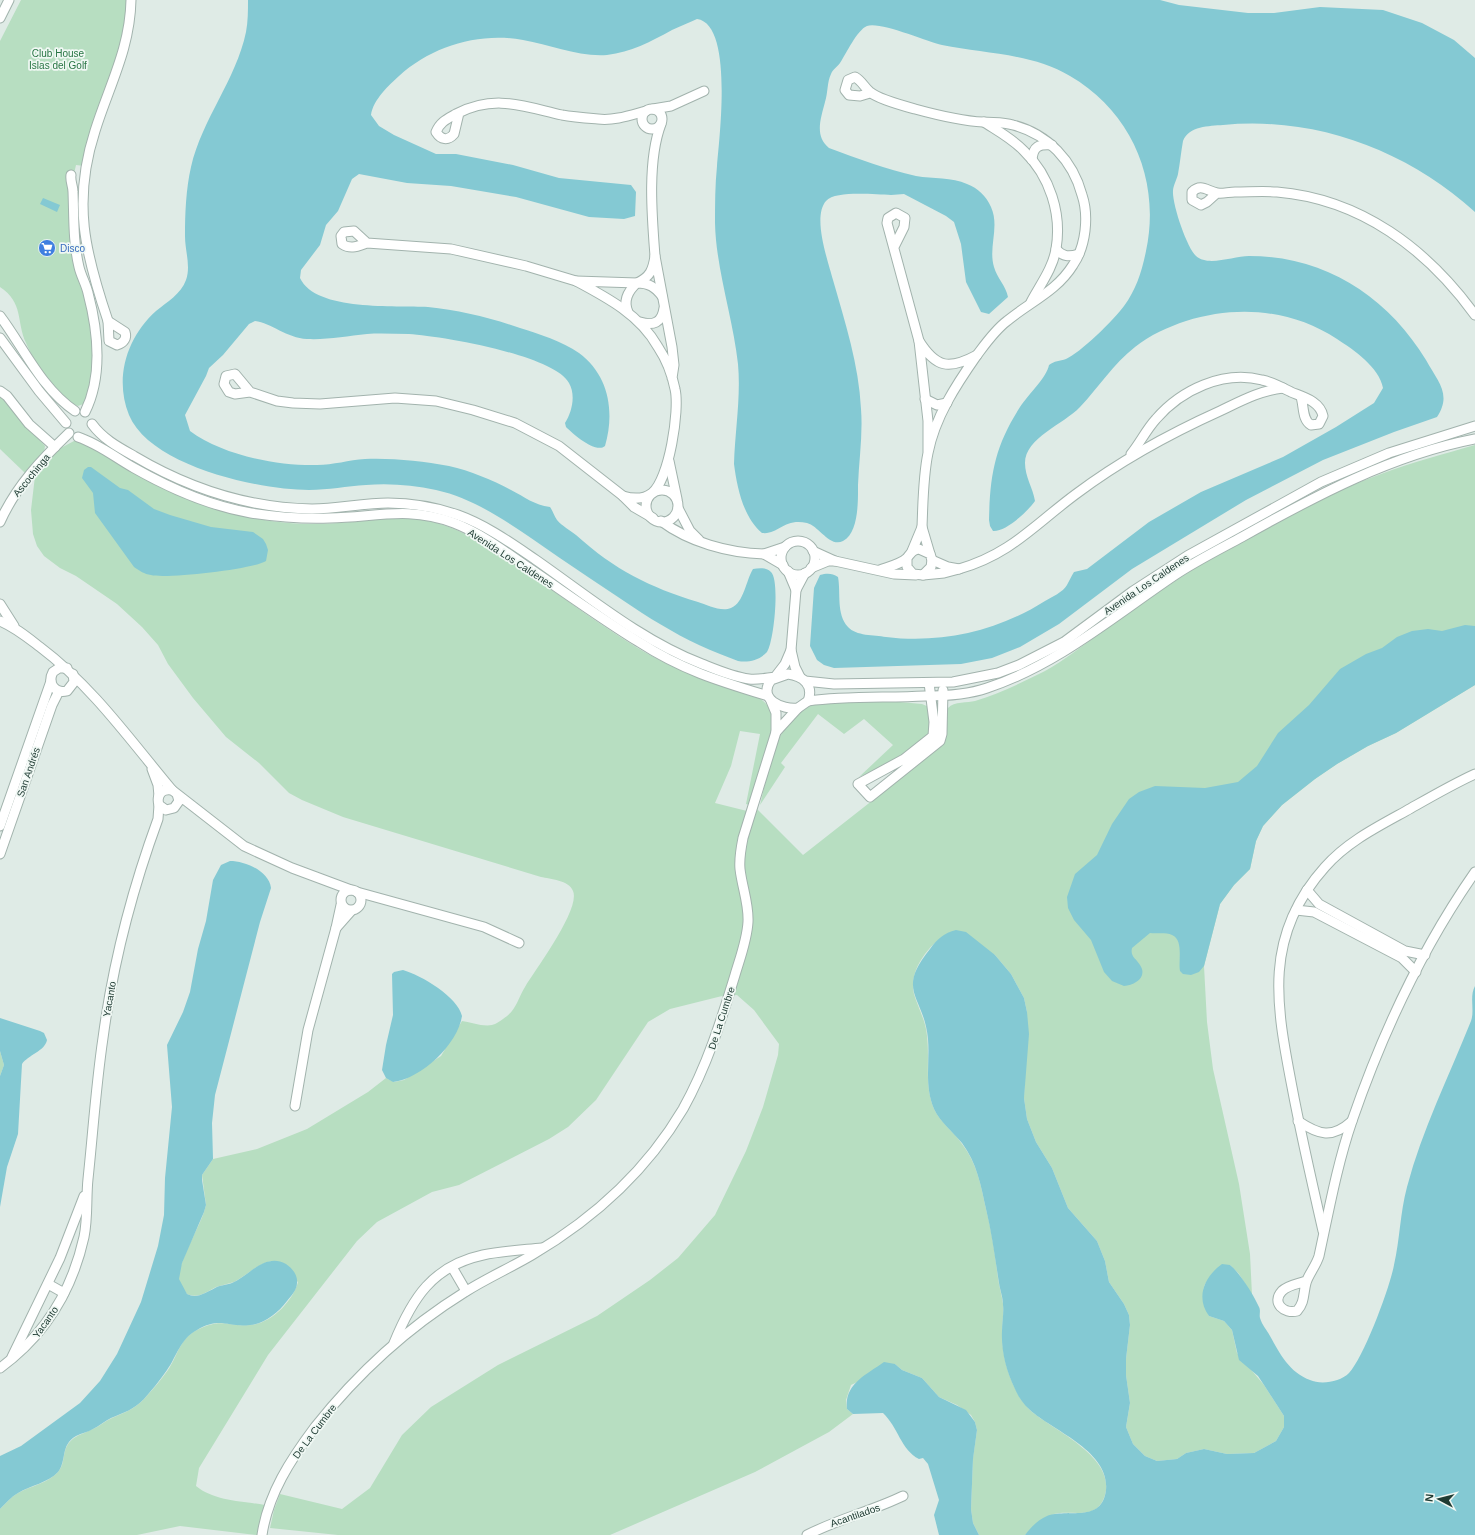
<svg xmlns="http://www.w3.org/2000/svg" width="1475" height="1535" viewBox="0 0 1475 1535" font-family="Helvetica,sans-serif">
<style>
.green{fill:#b7dec1}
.water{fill:#84c9d3}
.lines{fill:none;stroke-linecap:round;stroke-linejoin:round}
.minor-casing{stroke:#a2b3ad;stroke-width:11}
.minor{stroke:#fff;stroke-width:9}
.labels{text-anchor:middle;stroke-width:3.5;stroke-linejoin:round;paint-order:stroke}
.park-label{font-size:10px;fill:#287544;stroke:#f0f8f4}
.shop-label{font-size:10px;fill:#366cbe;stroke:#f0f8f4;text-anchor:start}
.street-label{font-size:10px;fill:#203c34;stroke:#f0f8f4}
</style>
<rect width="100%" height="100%" fill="#dfebe6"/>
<!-- green -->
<g class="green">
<path d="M21 0H127L123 43 84 166 76 165 70 191 89 308 95 364 86 403 78 406C59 399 34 362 26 343 16 321 24 303 0 287V41Z"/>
<path d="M0 396 45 446 44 453 25 473 0 449Z"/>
<path d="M74 441 85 443C162 489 224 524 317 524 362 524 405 510 449 527 476 537 499 554 523 570 560 595 597 623 636 647 677 672 714 684 759 698 766 702 772 710 773 718 775 736 756 785 749 805L746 804 760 734 740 731 731 766 715 803 755 813 757 809 803 855 943 745C949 735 943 715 948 708 954 701 968 703 975 701 999 694 1023 682 1045 671 1065 660 1082 646 1100 633 1127 614 1154 595 1181 577 1244 537 1311 499 1381 474 1412 462 1444 454 1475 445V685L1396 733 1368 746 1337 764 1315 779 1282 805 1263 826 1256 841 1250 869 1234 885 1220 904 1204 966 1207 1022 1213 1069 1239 1184 1250 1254 1252 1295 1239 1274 1230 1265C1201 1283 1199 1282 1209 1316L1224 1321 1232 1330 1237 1353 1264 1385 1284 1416V1427L1276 1441 1254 1453 1227 1454 1204 1449 1186 1453 1177 1459 1157 1461 1145 1456 1133 1444 1126 1427 1130 1403 1126 1375V1359L1130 1325 1129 1315 1124 1304 1109 1282 1105 1261 1097 1241 1068 1208 1052 1168 1036 1142 1027 1119 1024 1098 1027 1012 1024 998 1011 974 995 955 951 932C930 942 908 970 914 994 918 1008 926 1021 927 1036 930 1061 924 1085 934 1109 940 1122 954 1132 962 1144 977 1163 981 1186 986 1209 992 1232 995 1255 998 1278 999 1287 1002 1295 1003 1304 1004 1314 1002 1323 1002 1333 1002 1352 1007 1374 1016 1390 1019 1398 1025 1405 1031 1411 1053 1430 1116 1457 1105 1495 1097 1522 1072 1509 1054 1514 1042 1519 1034 1525 1025 1535H979L973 1523 971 1509 973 1458 977 1430 975 1422 971 1415 957 1405 939 1397 922 1378 902 1370 895 1364 851 1385 846 1400 847 1409 853 1414 829 1432 755 1472 610 1535H338L270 1528 274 1510 280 1494 342 1509 370 1488 402 1435 431 1407 498 1365 597 1316 650 1280 678 1258 715 1215 746 1151 763 1107 778 1055 779 1044 754 1010 737 995 722 996 670 1009 648 1022 596 1100 568 1127 549 1139 459 1185 432 1192 377 1222 357 1241 268 1355 199 1468 196 1486C214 1501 242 1501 265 1505L257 1535 180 1526 137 1535H0V1509C6 1503 11 1497 18 1493 31 1486 48 1483 58 1472 67 1462 60 1448 74 1438 80 1434 87 1432 93 1429 100 1426 105 1421 112 1418 125 1412 134 1410 145 1398 153 1389 161 1380 168 1370 178 1355 180 1338 197 1330 222 1317 228 1327 250 1325 271 1324 293 1301 298 1282L276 1261C259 1261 248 1275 234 1282 228 1284 222 1285 216 1287 206 1292 198 1299 187 1294 184 1290 180 1285 179 1280 177 1264 198 1230 204 1212L206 1205 202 1175 213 1159 257 1149 307 1129 368 1092 386 1078 394 1082 404 1080 441 1056 462 1021C470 1022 483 1027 492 1025 497 1024 508 1016 512 1011 517 1005 520 995 525 987 535 970 581 909 573 891 569 880 550 879 541 877L343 817 302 800 289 793 259 763 226 737 193 698 168 664 158 645 142 627 117 604 76 576 60 568 44 556 37 546 33 534 31 510 35 476 57 450Z"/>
<path d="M889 701 922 704 929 707C930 713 933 722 932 728 929 745 874 770 859 777L893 745 864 719 844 734 818 714 781 763 785 767 760 805C769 769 776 711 821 703 843 699 867 701 889 701Z"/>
<path d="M0 1051 4 1065 0 1076Z"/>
</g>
<!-- water -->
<g class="water">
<path d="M248 0H1160L1179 5 1248 13H1274L1320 7 1383 10 1422 23 1454 40 1475 58V212C1406 150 1316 116 1223 125 1209 126 1189 126 1183 141 1181 152 1180 163 1178 174 1177 179 1173 186 1173 191 1172 204 1187 248 1196 256 1208 267 1234 256 1249 256 1325 256 1387 296 1426 360 1438 382 1452 394 1437 417L1394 432 1323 460 1246 500 1132 569 1059 624 1020 647 992 658 961 664 834 668 824 665 817 660 810 646 814 588 820 575C827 573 832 573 838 577 841 593 836 614 848 627 856 636 874 635 886 637 941 644 998 631 1045 601 1052 597 1063 592 1067 585 1069 581 1071 577 1074 572L1087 569 1149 522 1201 492 1283 457 1336 427 1374 403 1383 388C1379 367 1354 350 1337 339 1291 309 1237 305 1186 321 1168 327 1150 335 1135 347 1113 364 1099 387 1080 407 1064 424 1025 438 1025 463 1025 477 1033 488 1035 501 1028 511 1006 532 993 531L990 526 989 520C990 474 995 446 1020 407 1028 395 1047 377 1049 365 1054 361 1060 361 1066 359 1080 353 1114 320 1124 306 1136 290 1142 271 1146 251 1161 181 1132 112 1070 76 1032 53 985 54 942 45 926 41 879 21 867 26 857 30 846 54 840 63 837 67 833 69 831 74 827 82 828 93 825 102 821 118 814 136 829 148 858 159 886 169 916 176 933 179 952 177 967 184 978 188 986 196 991 207 1000 227 988 247 994 267 997 278 1006 286 1008 297L989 314 981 312 966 282 961 244 954 222 946 216 904 194 891 195C876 195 836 190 826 201 812 217 828 261 833 280 845 322 859 365 861 409 863 434 859 460 858 485 858 500 859 533 843 541 830 548 819 526 807 523 783 518 779 535 762 533 743 517 737 487 734 464 735 431 741 397 738 364 733 318 716 269 715 223 715 205 715 185 717 166 719 139 734 24 697 19 689 23 680 26 672 30 650 42 631 52 607 55 578 57 551 45 523 40 479 32 432 46 399 76 389 85 373 100 371 115L379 126 394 135 436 154H456L513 165 559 178 631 185 636 192 635 216 624 219 589 217 516 197 451 186 407 183 359 174 352 179 338 211 326 225 320 245 301 270 300 278C316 312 396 305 428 307 459 310 491 318 520 328 539 334 562 341 579 353 609 375 615 412 605 446 596 454 573 434 566 427L565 423C572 412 576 395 569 383 554 355 441 336 409 334 395 334 381 333 367 334 347 336 327 340 307 339 287 338 271 323 255 321L249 324 223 355 209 368 206 376 185 415 190 431C222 455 277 466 317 465 333 465 349 460 365 459 393 458 422 461 449 466 471 471 492 480 511 490 525 497 534 505 550 507 553 511 554 516 557 520 562 526 570 530 576 535 615 570 649 587 698 602 707 605 721 612 731 608 744 603 746 580 753 569 759 568 766 567 771 572 780 580 774 642 767 652 760 660 748 663 738 661 732 659 726 656 720 654 692 643 667 629 642 613 605 588 568 564 531 538 501 518 472 498 436 490 413 485 389 483 366 485 347 486 328 490 309 490 259 490 150 466 129 415 114 378 127 337 156 311 167 302 181 294 186 280 191 266 185 251 185 236 185 213 186 189 191 167 202 119 236 80 246 32 248 21 248 11 248 0Z"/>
<path d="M43 198 60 205 57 212 40 204Z"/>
<path d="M88 467H91L120 488 128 490 154 509 170 515 211 527 253 532 263 539 266 544 268 550 266 561C254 569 166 579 151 575 144 574 140 571 134 567L95 513 93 493 82 478 84 470Z"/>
<path d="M1465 625 1475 626V685L1396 733 1368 746 1337 764 1315 779 1282 805 1263 826 1256 841 1250 869 1234 885 1220 904 1204 966 1199 972 1191 975 1183 974 1180 971C1178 961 1184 940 1172 935 1166 932 1156 934 1150 933L1132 948C1130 957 1136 958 1140 965 1148 977 1135 985 1124 986L1112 981 1104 972 1091 940 1074 920 1068 908 1067 897 1075 874 1097 855 1112 824 1129 799 1139 792 1155 786 1205 788 1238 782 1257 766 1278 733 1309 705 1340 669 1366 654 1382 648 1397 637 1412 631 1428 629 1442 631Z"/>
<path d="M230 861C245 861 269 871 271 888L260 922 215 1095 212 1123 213 1159 202 1175V1180L206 1205 204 1212 182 1263 179 1279 187 1294C197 1299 205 1293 215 1288 220 1285 226 1285 232 1283 249 1276 265 1252 286 1264 292 1268 298 1275 297 1283 297 1290 291 1296 287 1301 278 1313 264 1324 250 1325 228 1328 221 1316 197 1330 180 1339 177 1356 167 1370 160 1380 152 1390 144 1399 133 1410 125 1412 111 1418 105 1421 99 1426 93 1429 88 1432 82 1433 76 1436 60 1445 67 1461 58 1472 48 1483 31 1485 18 1493 11 1497 6 1503 0 1509V1456L21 1446 80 1403 100 1381 117 1354 141 1302 158 1246 164 1215 165 1178 172 1107 167 1045 183 1012 190 992 198 949 206 921 213 880 221 865Z"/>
<path d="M956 930 966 932 995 955 1011 974 1024 998 1027 1012 1029 1034 1024 1098 1027 1119 1036 1142 1052 1168 1068 1208 1097 1241 1105 1261 1109 1282 1124 1304 1129 1315 1130 1325 1126 1359V1375L1130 1403 1126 1427 1133 1444 1145 1456 1157 1461 1177 1459 1186 1453 1204 1449 1227 1454 1254 1453 1276 1441 1284 1427V1416L1264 1385 1258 1376 1239 1360 1232 1330 1224 1321 1209 1316C1195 1297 1205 1276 1222 1264L1230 1265C1240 1273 1253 1294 1259 1307 1261 1311 1259 1314 1260 1318 1262 1325 1267 1330 1270 1336 1280 1354 1289 1372 1310 1380 1321 1385 1340 1382 1349 1373 1364 1357 1390 1287 1394 1265 1400 1239 1400 1213 1407 1187 1422 1130 1449 1076 1471 1021 1475 1010 1469 997 1475 986V1535H1025C1031 1527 1038 1520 1047 1516 1067 1508 1102 1524 1106 1490 1110 1451 1053 1431 1030 1410 1023 1404 1018 1396 1015 1389 1006 1371 1001 1350 1002 1331 1002 1322 1004 1313 1003 1305 1003 1297 1000 1290 999 1283 995 1258 992 1234 986 1209 981 1186 977 1163 962 1143 953 1132 940 1122 934 1109 924 1085 930 1063 928 1039 924 995 895 992 930 949 937 939 944 933 956 930Z"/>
<path d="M403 970C421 975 458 997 462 1016 458 1044 421 1079 393 1082L386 1078 382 1070 386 1045 393 1015 392 974 394 972Z"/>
<path d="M0 1018 40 1031 44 1033 47 1040C45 1051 28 1055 22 1064L18 1134 7 1167 0 1207V1076L4 1065 0 1051Z"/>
<path d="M884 1362 895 1364 902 1370 922 1378 939 1397 966 1410 975 1422 977 1430 973 1459 971 1509 973 1523 979 1535H939L934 1515 939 1500 928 1464 923 1458 919 1459C901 1450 898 1427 883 1413L853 1414 847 1409C844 1384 866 1375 884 1362Z"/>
</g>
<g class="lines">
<!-- minor casing -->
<g class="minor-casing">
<g id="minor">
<path d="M0 18 9 0"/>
<path d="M870 93 860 96 849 95 845 90 848 80 855 77C862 81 864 87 870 92 878 99 904 106 915 109 937 115 961 121 983 122 994 123 1003 122 1013 125 1048 134 1073 161 1082 195 1089 216 1086 246 1073 265 1057 291 1030 302 1007 321 995 330 986 343 977 355"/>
<path d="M653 109 671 106 704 91"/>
<circle cx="652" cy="119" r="10"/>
<path d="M459 113 454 134C448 141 441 140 436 132 440 122 447 119 456 114 495 94 522 106 562 115 573 117 586 118 598 119 614 121 631 115 646 111"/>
<path d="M984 122C998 131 1013 139 1024 151 1050 176 1062 214 1056 249 1053 268 1040 285 1031 302"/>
<path d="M1032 160C1033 146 1039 144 1052 145"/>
<path d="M71 175C70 182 73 185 73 192 74 217 73 242 79 267 81 276 86 284 88 293 98 331 103 376 85 412"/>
<path d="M1217 193 1207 202 1201 205 1192 200V192C1201 183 1207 191 1217 193 1222 194 1229 192 1235 192 1249 192 1263 191 1277 192 1361 199 1427 249 1475 315"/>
<path d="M367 243 354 231 344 232 341 236 342 244C351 250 358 246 367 243L451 249 526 266 576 281"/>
<path d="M894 247 904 227 905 218 896 213 888 218 887 223 919 341"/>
<path d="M1056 249C1063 257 1069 257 1079 254"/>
<path d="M655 256C652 217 647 161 661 124"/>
<path d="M628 312C623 301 628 291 637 283 649 283 655 287 662 296"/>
<path d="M0 316C24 348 41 388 75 411"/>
<path d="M108 321C85 253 72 202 95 131 109 86 130 49 131 0"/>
<path d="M108 321 125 332C127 338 124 343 117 345L109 341Z"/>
<path d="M640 322C653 326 662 323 664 308"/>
<path d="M0 338 39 391 66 423"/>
<path d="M0 391 7 396 29 424 55 447"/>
<path d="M250 392 235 374 226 376 224 384 229 392 235 394 250 392 277 401 293 403 320 404 395 398 436 401 473 410 515 423 559 446 623 496"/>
<path d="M925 399 937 405 947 403"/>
<path d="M92 424C103 439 118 447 134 456 188 488 248 508 312 509 338 509 362 503 388 503 412 503 435 507 458 515 486 525 511 543 536 560 589 597 642 641 702 664 717 670 733 677 749 679 758 680 766 678 775 677L785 664 791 650 795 667 800 677"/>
<path d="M78 437C99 444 116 458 134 468 171 489 210 506 251 513 277 517 304 519 330 518 376 517 409 506 454 523 480 533 503 550 526 566 563 591 600 618 639 642 682 670 719 681 768 696"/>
<path d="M1131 454C1140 443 1146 430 1156 419 1181 390 1223 370 1262 380 1272 382 1281 387 1291 392 1303 397 1320 401 1323 416L1319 424 1311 425C1302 420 1304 406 1301 397"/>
<path d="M669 461 677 499"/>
<circle cx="662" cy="506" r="16"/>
<path d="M678 508 690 531 699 540"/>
<path d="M653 518 634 507 623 496C633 499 643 500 652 493 669 480 680 410 675 389 672 374 666 359 658 347 640 315 608 298 576 281L637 283C650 277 653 270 655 256L672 347 674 365 672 378"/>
<path d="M661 521C689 542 728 553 764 554"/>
<path d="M0 522C16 486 42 459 69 433"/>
<path d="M922 527C923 503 923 477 928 453 935 417 956 385 977 355 949 370 936 368 919 341L928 421V453"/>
<circle cx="798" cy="558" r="17"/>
<path d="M912 551 922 527 930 554"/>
<path d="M835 561 894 574 916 575"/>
<path d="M783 565 764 554 785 547"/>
<path d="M811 568 828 561H835L813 551"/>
<path d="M959 569C1011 554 1034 525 1076 494 1120 461 1169 434 1220 411 1239 402 1261 390 1283 388"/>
<path d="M880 570C888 567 901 564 907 558 911 553 912 550 919 549L930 554 932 560 931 567 923 575 913 574 907 567V558"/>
<path d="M788 571 796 590 805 573"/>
<path d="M923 575 944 573 959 569 948 567 932 560"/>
<path d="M0 604 14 626"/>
<path d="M0 621C15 627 27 637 40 647 93 687 130 740 172 790"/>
<path d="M791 650 796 590"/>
<path d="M67 668H59L53 672C47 683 55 694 67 691L74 682 73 674"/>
<path d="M788 674C803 676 814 685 808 701L798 708C782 710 757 699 771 680Z"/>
<path d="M805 681 834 684 953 682 998 673 1019 665 1064 642 1133 591 1187 556 1321 482 1389 453 1475 426"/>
<path d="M929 683 934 722 933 736 904 759 858 784 870 797 940 741 942 734 943 690"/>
<path d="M771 701 776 713V732L798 708"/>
<path d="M808 701C847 696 886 698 925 696 945 696 967 695 987 688 1057 665 1114 616 1175 575 1196 561 1220 549 1242 537 1315 496 1392 455 1475 439"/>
<path d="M152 769 158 785 159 796"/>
<path d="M177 794 179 801 174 808 166 810 159 805C156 795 162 788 172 790L244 846 292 868 351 890"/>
<path d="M0 826 51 681"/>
<path d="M0 854 52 705 59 691"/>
<circle cx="351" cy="900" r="10"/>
<path d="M1307 890 1319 904 1405 951 1425 955"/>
<path d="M357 892 484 927 519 943"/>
<path d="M341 905 336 928 351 911"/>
<path d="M1296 910 1314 912 1402 958 1416 972"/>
<path d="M295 1106 308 1030 336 928"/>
<path d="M1298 1121C1319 1135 1332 1139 1352 1121"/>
<path d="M1323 1231C1312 1183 1301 1135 1292 1087 1276 1004 1263 936 1325 867 1347 842 1377 827 1406 811 1429 798 1451 785 1475 774"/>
<path d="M452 1267 466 1291"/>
<path d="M1306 1281C1298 1284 1288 1285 1282 1291 1271 1303 1284 1314 1297 1311 1305 1302 1303 1294 1306 1283 1308 1275 1316 1266 1319 1256 1329 1210 1337 1165 1352 1121 1382 1034 1422 948 1475 872"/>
<path d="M48 1284 64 1293"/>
<path d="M394 1343C412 1299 432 1266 483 1255 502 1251 522 1250 542 1248"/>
<path d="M12 1357 60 1258 84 1196"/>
<path d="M0 1368C44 1336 72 1291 84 1237 88 1218 86 1198 88 1179 93 1132 96 1085 103 1038 113 963 132 890 158 819L159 805"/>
<path d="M262 1535C268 1494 291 1459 315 1427 357 1374 407 1328 465 1292 487 1278 510 1268 532 1255 593 1219 647 1170 683 1109 707 1066 721 1021 735 975 740 958 747 940 748 922 749 904 742 887 740 869 739 859 741 848 743 838L776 732"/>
<path d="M807 1535C838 1519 872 1511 903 1496"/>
</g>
</g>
<!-- minor -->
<use href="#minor" class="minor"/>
</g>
<!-- icons -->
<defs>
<g id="supermarket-disc" transform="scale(0.9)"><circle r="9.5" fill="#3f7fe0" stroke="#f0f8f4"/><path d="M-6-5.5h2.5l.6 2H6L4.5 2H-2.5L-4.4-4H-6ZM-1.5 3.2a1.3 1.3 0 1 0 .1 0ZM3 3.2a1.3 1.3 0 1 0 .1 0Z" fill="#fff"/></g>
</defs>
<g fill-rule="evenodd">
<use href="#supermarket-disc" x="47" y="248"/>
</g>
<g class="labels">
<!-- park labels -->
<g class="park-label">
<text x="58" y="57">Club House<tspan x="58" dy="12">Islas del Golf</tspan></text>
</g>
<!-- shop labels -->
<g class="shop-label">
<text x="60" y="252">Disco</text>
</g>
<!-- street labels -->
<g class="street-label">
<text transform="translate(31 475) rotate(-51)" y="4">Ascochinga</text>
<text transform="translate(511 558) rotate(33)" y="4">Avenida Los Caldenes</text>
<text transform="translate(1146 584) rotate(-34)" y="4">Avenida Los Caldenes</text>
<text transform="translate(28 772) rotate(-71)" y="4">San Andrés</text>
<text transform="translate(109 999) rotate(-80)" y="4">Yacanto</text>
<text transform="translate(721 1018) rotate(-72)" y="4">De La Cumbre</text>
<text transform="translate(45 1322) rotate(-55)" y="4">Yacanto</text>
<text transform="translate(314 1431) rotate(-53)" y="4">De La Cumbre</text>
<text transform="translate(855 1515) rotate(-19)" y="4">Acantilados</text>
</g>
</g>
<!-- north arrow -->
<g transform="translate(1439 1499) rotate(277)" stroke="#f0f8f4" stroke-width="3" paint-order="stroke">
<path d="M0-3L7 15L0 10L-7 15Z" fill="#203c34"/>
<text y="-6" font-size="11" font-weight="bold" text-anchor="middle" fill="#203c34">N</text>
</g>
</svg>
